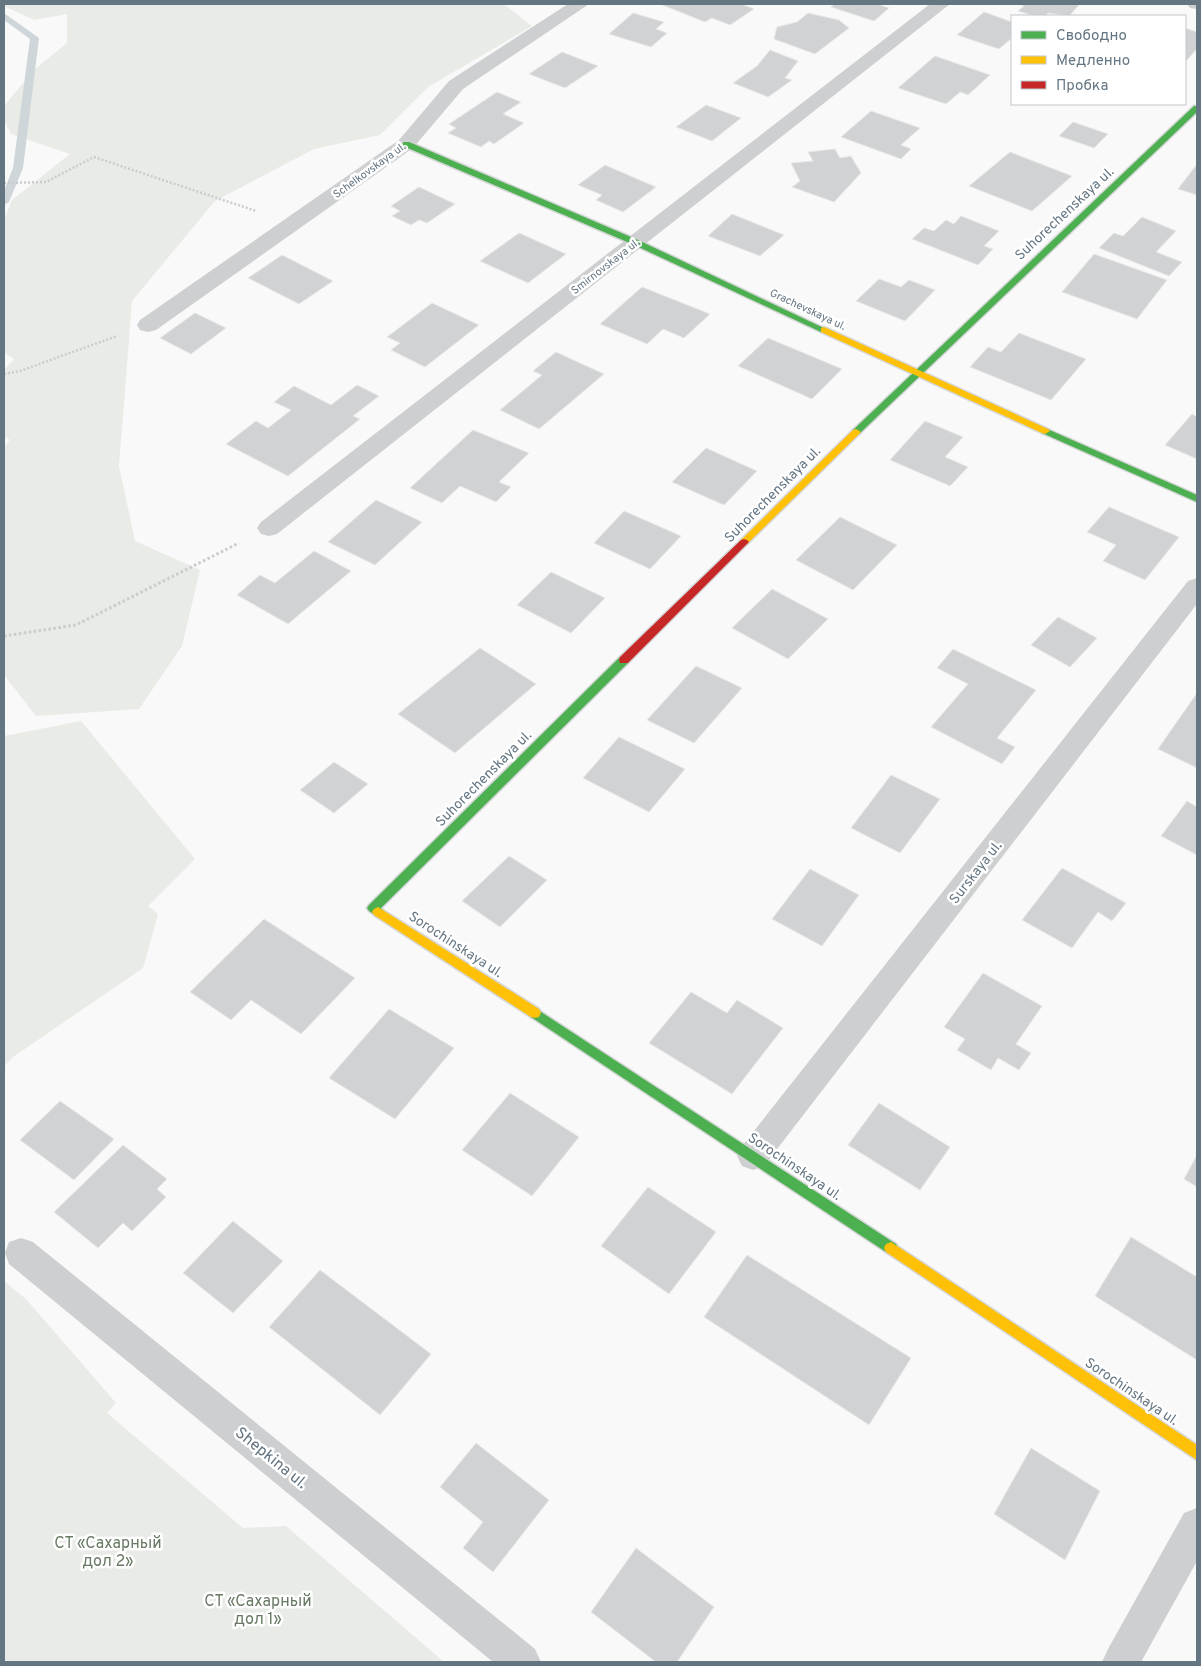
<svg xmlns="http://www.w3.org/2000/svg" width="1201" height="1666" viewBox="0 0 1201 1666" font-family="Overpass,sans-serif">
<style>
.green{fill:#e8ebe6}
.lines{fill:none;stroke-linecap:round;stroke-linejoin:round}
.stream{fill:#ced6d9;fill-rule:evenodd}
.building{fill:#d0d2d3;stroke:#e8e8e8}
.fast-casing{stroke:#d5d6d7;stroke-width:3}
.slow-casing{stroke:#d5d6d7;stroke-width:3}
.jam-casing{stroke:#d5d6d7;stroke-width:3}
.path-far1{stroke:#cbcccd;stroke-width:2.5;stroke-dasharray:2 2;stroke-linecap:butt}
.path{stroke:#cbcccd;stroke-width:3;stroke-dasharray:2.5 2.5;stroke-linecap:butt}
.street{fill:#cecfd0;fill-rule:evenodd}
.fast{fill:#4caf50;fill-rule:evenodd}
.slow{fill:#ffc107;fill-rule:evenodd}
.jam{fill:#c62828;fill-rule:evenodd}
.labels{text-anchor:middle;stroke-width:5;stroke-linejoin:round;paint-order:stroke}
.far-street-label{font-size:11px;fill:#657683;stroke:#fff}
.street-label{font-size:14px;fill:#657683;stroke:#fff}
.near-street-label{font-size:16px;fill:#657683;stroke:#fff}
.near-park-label{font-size:16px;fill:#687a64;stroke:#fff}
</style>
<rect width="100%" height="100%" fill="#f9f9f9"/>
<!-- green -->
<g class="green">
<path d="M4 4H504L532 26 428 87 380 135 314 149 215 201 132 301 119 466 135 541 200 570 182 646 139 709 36 716 4 675V447L10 440 4 436V370L14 359 4 352V220L12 200 70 154 11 134 4 120V106L34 70 67 43V14L34 20 4 6Z"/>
<path d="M81 721 195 859 148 906 158 914 143 968 13 1057 4 1066V736Z"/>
<path d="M4 1281 26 1299 116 1403 107 1413 243 1528 286 1526 444 1662H4Z"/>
</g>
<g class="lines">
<!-- stream -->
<path class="stream" d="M4 13 39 38 23 168 9 202 4 205V191L13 168 30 39 4 20Z"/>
</g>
<!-- building -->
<g class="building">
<path d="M660 4H741L754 9 730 25 712 18 705 22Z"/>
<path d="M835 4H877L889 8 874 21 831 7Z"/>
<path d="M1018 4H1080L1069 16 1048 13 1045 16H1034L1018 11 1024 6Z"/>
<path d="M984 12 1012 22V38L999 49 957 35Z"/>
<path d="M633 13 664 22 656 29 667 33 651 47 609 34Z"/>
<path d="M808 13 839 20 849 28 815 54 774 39 777 27 797 22Z"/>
<path d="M1185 28 1197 32V49L1186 61Z"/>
<path d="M770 50 798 61 785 78 792 80 768 97 733 83 757 66Z"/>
<path d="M562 52 598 66 565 88 529 74Z"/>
<path d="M935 56 990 75 968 95 960 92 946 104 898 88Z"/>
<path d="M497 92 521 102 503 114 524 123 494 144 489 141 481 147 448 133 456 128 449 124Z"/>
<path d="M706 105 741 118 712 141 676 127Z"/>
<path d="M871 111 920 128 901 145 911 149 901 159 841 137Z"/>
<path d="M1073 122 1108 134 1094 148 1059 136Z"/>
<path d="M835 149 840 158 851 156 861 173 834 202 792 187 800 181 791 163 813 161 808 152Z"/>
<path d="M1010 152 1072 176 1032 211 969 186Z"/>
<path d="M1197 164V195L1178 189Z"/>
<path d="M605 165 656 187 623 212 596 200 602 195 578 185Z"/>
<path d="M419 187 455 204 427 223 419 220 411 225 392 216 400 211 391 206Z"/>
<path d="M732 214 784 235 760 256 708 236Z"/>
<path d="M961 216 999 231 984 246 993 249 978 265 912 239 924 228 934 231 946 220 954 224Z"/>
<path d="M1142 217 1176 231 1156 252 1182 262 1169 276 1099 248 1114 233 1123 236Z"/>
<path d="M519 233 566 254 528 283 480 261Z"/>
<path d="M1094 254 1167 280 1137 319 1062 292Z"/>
<path d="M282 255 333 281 299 304 248 278Z"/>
<path d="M879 279 901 287 909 280 935 290 905 321 856 301Z"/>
<path d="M642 287 710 314 684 338 663 329 647 344 600 324Z"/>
<path d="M432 303 479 325 425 367 391 350 400 343 387 337Z"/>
<path d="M195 313 226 328 191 354 160 338Z"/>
<path d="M1019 333 1086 359 1051 400 970 367 988 347 1001 352Z"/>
<path d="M768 338 842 369 812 399 738 366Z"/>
<path d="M556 352 604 374 539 429 500 410 542 375 533 371Z"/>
<path d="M357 385 379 396 353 416 360 419 288 476 226 444 256 421 268 428 291 410 274 402 294 386 331 405Z"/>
<path d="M1192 414 1197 417V459L1165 445Z"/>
<path d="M925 421 963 437 945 457 968 467 950 486 890 460Z"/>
<path d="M473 430 529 453 499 482 511 487 496 502 460 486 442 503 410 488Z"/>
<path d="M706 448 757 471 724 505 672 482Z"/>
<path d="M376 500 422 522 375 565 328 542Z"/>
<path d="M1109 507 1179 537 1145 580 1103 561 1116 545 1087 532Z"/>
<path d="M624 511 681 536 650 569 594 543Z"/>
<path d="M840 517 897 545 853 590 796 560Z"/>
<path d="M314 551 351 571 288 624 237 595 260 575 275 583Z"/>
<path d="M551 572 605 598 571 633 517 605Z"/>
<path d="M772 589 828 619 788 659 732 628Z"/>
<path d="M1058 617 1097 638 1070 667 1031 645Z"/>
<path d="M480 648 536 684 455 753 398 714Z"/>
<path d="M953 649 1036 690 997 738 1015 747 1002 764 931 727 968 684 937 668Z"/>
<path d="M696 666 742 688 694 743 647 720Z"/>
<path d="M1197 693V768L1158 749Z"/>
<path d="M619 737 685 769 649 812 583 778Z"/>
<path d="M334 762 368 784 334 813 300 790Z"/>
<path d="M891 775 940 799 900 853 851 828Z"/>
<path d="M1187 801 1197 807V855L1161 836Z"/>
<path d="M509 856 547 880 500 927 462 901Z"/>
<path d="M1062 868 1126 903 1112 921 1098 912 1072 948 1022 920Z"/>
<path d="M810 869 859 895 822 946 772 919Z"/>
<path d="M264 919 355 978 301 1034 251 1000 231 1020 190 992Z"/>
<path d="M983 973 1042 1006 1016 1044 1031 1053 1019 1070 998 1058 991 1070 957 1050 965 1039 944 1027Z"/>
<path d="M691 992 727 1013 737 1000 783 1028 732 1094 649 1043Z"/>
<path d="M389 1009 454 1048 395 1119 329 1078Z"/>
<path d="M510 1093 579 1137 532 1196 462 1150Z"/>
<path d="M60 1101 114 1139 74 1180 20 1140Z"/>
<path d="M879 1103 950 1147 920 1190 848 1145Z"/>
<path d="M123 1145 167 1179 157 1189 166 1197 132 1231 123 1223 98 1248 54 1212Z"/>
<path d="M1197 1155V1187L1184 1179Z"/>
<path d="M648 1187 716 1232 669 1294 601 1246Z"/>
<path d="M233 1221 283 1261 233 1313 183 1273Z"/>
<path d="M1131 1237 1197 1277V1360L1095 1296Z"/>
<path d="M747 1255 911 1358 869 1425 704 1317Z"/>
<path d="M320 1270 431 1354 380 1415 269 1327Z"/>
<path d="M476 1443 549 1500 493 1572 463 1548 483 1522 440 1487Z"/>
<path d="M1031 1448 1100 1491 1065 1560 994 1514Z"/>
<path d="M636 1548 714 1607 677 1662H656L591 1612Z"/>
</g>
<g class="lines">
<!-- fast casing -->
<g class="fast-casing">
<g id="fast">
<path d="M1194 106H1197V112L859 434H853V430Z"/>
<path d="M403 142H409L638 240 828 330 827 332H821L632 244 403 146Z"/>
<path d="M1045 428 1197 495V502L1042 433V429Z"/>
<path d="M624 656 629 660 628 663 381 908 384 912 382 915 378 917 369 911 367 908 369 905 620 657Z"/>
<path d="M535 1008 896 1244 898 1248 896 1252 891 1254 886 1252 531 1017 529 1013 531 1009Z"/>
</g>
</g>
<!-- slow casing -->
<g class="slow-casing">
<g id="slow">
<path d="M824 327 1048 429 1050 431 1045 434 1042 433 821 332V328Z"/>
<path d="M856 429 861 432 859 434 747 544H741L739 542 741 540 853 430Z"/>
<path d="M378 907 539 1009 541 1013 539 1017 535 1018 531 1017 374 915 372 912 374 909Z"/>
<path d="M891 1242 1197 1445V1460L886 1252 884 1248 886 1244Z"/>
</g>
</g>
<!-- jam casing -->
<g class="jam-casing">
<path id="jam" d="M744 539 747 540 749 542 628 663H620L619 660 620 657 741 540Z"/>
</g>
<!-- path-far1 -->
<g class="path-far1">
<path d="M4 183 46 182 94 157 256 211"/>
<path d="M4 374 20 371 117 336"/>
</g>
<!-- path -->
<path class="path" d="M4 636 76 625 239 543"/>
<!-- street -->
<g class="street">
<path d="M568 4H589L463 89 413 148 156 330 148 332 140 330 137 325 140 320 399 140 449 81Z"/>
<path d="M930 4H950L277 534 269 536 261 534 257 528 261 522Z"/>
<path d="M1187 4H1197V9L1190 8Z"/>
<path d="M1197 578V604L764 1166 753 1170 742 1166 737 1156 742 1146 1188 581Z"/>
<path d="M21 1238 33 1242 535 1649 541 1662H493L9 1264 5 1253 9 1242Z"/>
<path d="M1197 1508V1561L1141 1662H1102L1108 1649 1184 1513Z"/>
</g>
<!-- fast -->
<use href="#fast" class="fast"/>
<!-- slow -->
<use href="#slow" class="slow"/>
<!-- jam -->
<use href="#jam" class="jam"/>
</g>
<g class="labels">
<!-- far-street labels -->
<g class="far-street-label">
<text transform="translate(369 170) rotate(-36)" y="4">Schelkovskaya ul.</text>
<text transform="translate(605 266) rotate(-38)" y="4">Smirnovskaya ul.</text>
<text transform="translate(808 309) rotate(25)" y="4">Grachevskaya ul.</text>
</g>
<!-- street labels -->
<g class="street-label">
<text transform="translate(1064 213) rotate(-43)" y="5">Suhorechenskaya ul.</text>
<text transform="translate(772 494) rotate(-45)" y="5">Suhorechenskaya ul.</text>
<text transform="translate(483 778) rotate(-45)" y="5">Suhorechenskaya ul.</text>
<text transform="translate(975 872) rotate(-52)" y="5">Surskaya ul.</text>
<text transform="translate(456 944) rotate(33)" y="5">Sorochinskaya ul.</text>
<text transform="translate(795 1166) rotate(34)" y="5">Sorochinskaya ul.</text>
<text transform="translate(1132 1391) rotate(34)" y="5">Sorochinskaya ul.</text>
</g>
<!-- near-street labels -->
<g class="near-street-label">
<text transform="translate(272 1457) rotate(39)" y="6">Shepkina ul.</text>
</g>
<!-- near-park labels -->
<g class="near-park-label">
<text x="108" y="1548">СТ «Сахарный<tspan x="108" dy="18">дол 2»</tspan></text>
<text x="258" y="1606">СТ «Сахарный<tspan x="258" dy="18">дол 1»</tspan></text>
</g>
</g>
<!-- border -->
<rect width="1201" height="1666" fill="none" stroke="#657683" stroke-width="10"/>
<!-- legend -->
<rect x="1011" y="15" width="175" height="90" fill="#ffffff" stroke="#c1c8cd"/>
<rect x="1021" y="31" width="25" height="8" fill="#4caf50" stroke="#c1c8cd"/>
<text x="1056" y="40" font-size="15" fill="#657683">Свободно</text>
<rect x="1021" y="56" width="25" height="8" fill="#ffc107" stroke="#c1c8cd"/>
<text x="1056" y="65" font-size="15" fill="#657683">Медленно</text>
<rect x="1021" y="81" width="25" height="8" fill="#c62828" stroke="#c1c8cd"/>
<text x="1056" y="90" font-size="15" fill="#657683">Пробка</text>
</svg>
